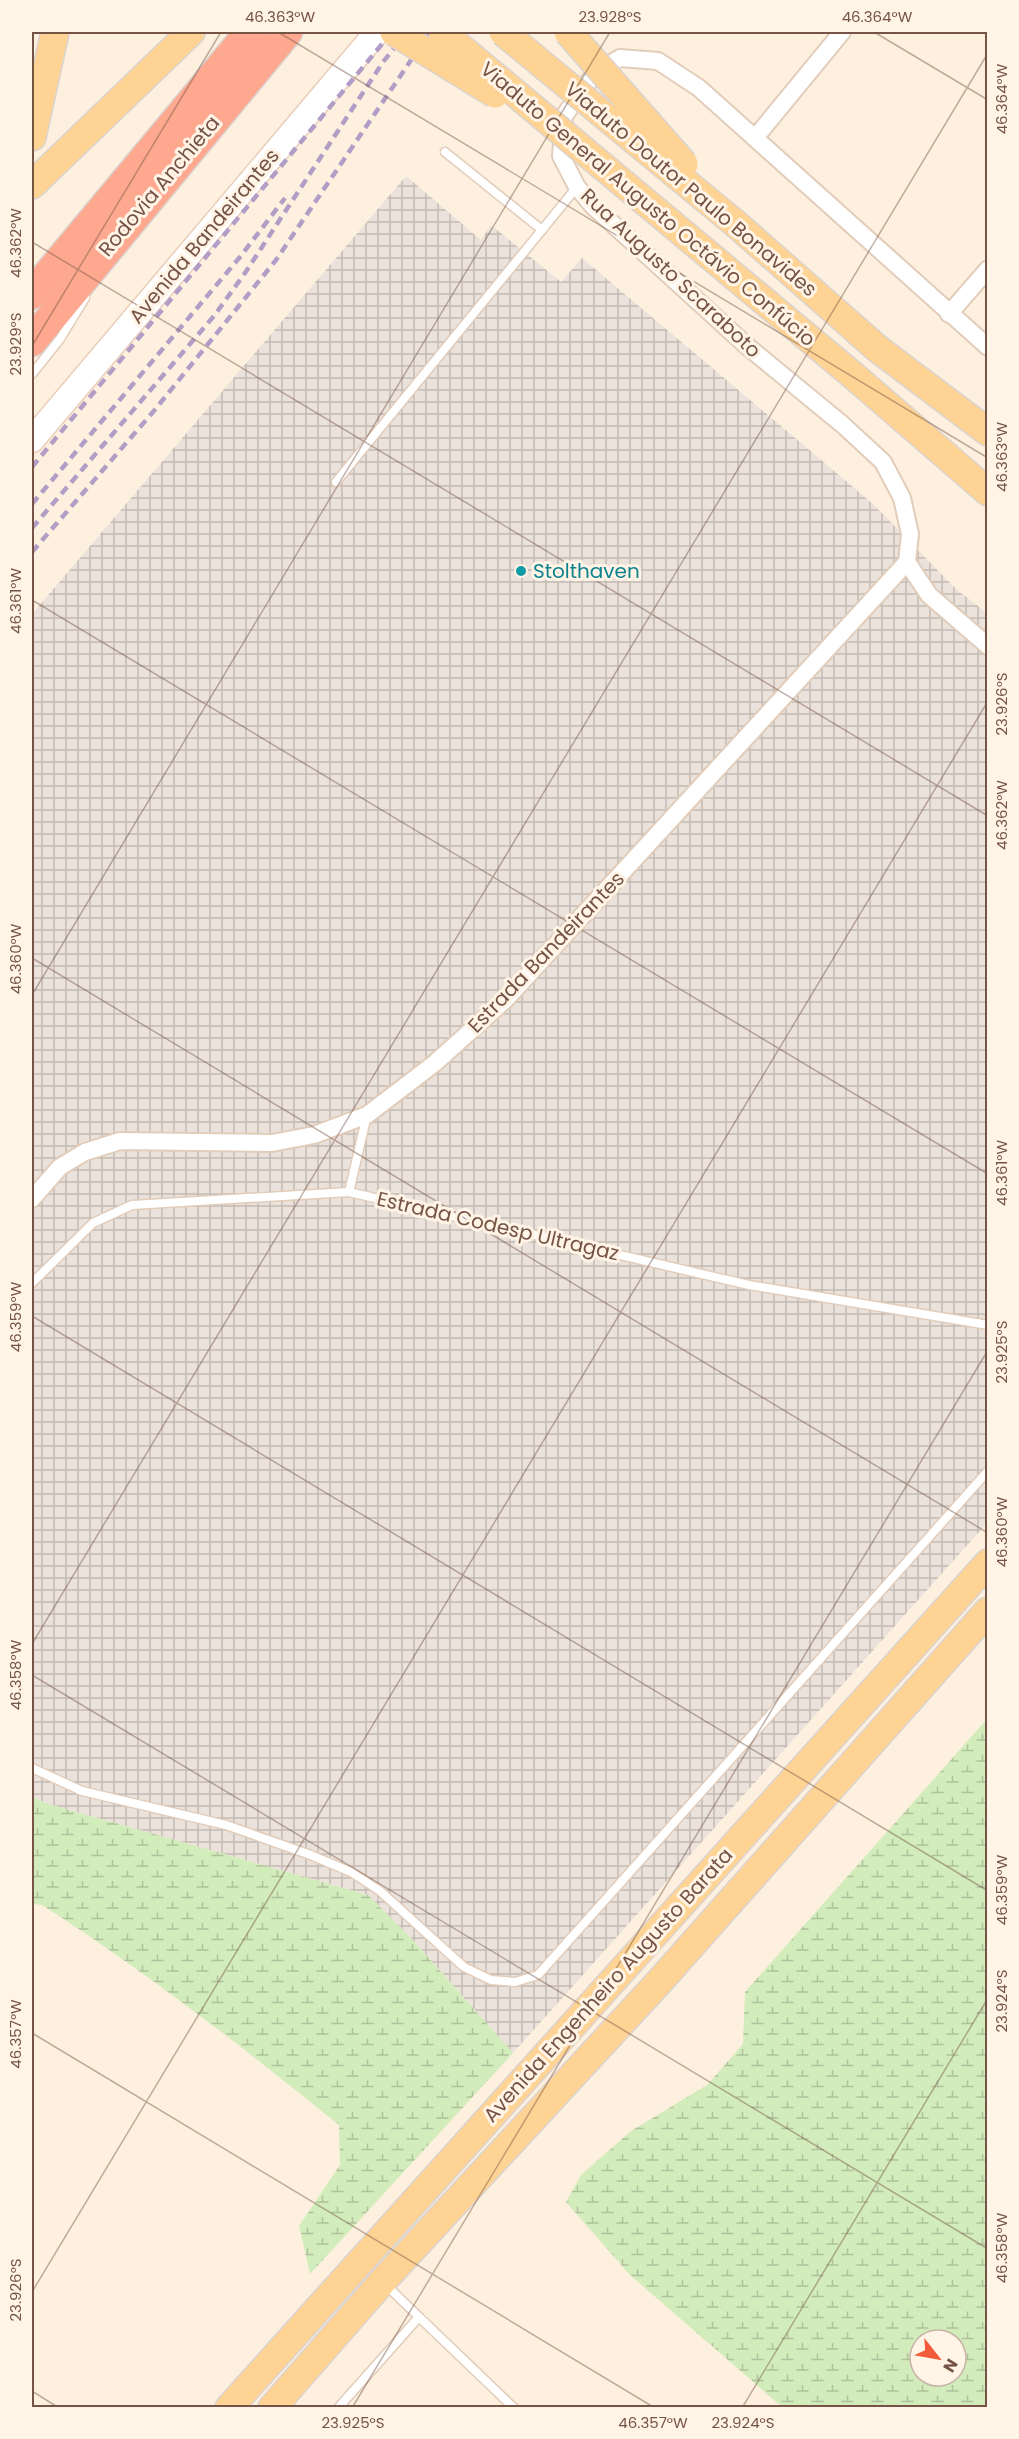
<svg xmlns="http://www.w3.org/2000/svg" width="1019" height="2439" viewBox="0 0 1019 2439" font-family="Poppins,sans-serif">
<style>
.industrial{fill:url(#industrial-grid)}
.wetland{fill:url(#wetland-marsh);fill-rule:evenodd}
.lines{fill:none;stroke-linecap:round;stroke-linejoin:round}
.lane-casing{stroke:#e2ccba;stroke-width:11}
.street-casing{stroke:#e2ccba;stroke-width:20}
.secondary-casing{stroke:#eaceb9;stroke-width:27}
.primary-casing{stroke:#dbd3cf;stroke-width:30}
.highway-casing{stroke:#dbd3cf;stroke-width:33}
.lane{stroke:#fff;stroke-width:8}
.street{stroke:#fff;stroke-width:16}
.secondary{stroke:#fff;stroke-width:24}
.primary{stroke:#ffd394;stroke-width:27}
.highway{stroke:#fea890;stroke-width:30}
.rail{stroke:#b29dc7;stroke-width:4.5;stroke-dasharray:9 6;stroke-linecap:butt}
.primary-bridge-casing{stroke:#dbd3cf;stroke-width:30;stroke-linecap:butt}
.primary-bridge{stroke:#ffd394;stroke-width:27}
.ticks{fill:none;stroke:#765445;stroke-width:1.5;stroke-opacity:0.45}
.culture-dot{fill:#0f9aa8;stroke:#fff4e6;stroke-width:2}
.labels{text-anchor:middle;stroke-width:6;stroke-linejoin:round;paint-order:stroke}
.street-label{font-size:20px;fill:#765445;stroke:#fff4e6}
.culture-label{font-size:20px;fill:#0d838f;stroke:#fff4e6;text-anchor:start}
.neatline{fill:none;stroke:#765445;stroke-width:2}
.ticks-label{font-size:15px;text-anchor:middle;fill:#765445}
</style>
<defs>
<pattern id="industrial-grid" width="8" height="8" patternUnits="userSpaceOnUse" patternTransform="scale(1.5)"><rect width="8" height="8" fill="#ebe2db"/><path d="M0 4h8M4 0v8" fill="none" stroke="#c3bab3"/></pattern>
<pattern id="wetland-marsh" width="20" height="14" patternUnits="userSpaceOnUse" patternTransform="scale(1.5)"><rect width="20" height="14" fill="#d2ecbc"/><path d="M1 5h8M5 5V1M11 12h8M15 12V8" fill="none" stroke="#afc29b"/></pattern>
</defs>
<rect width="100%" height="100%" fill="#fef0de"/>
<!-- industrial -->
<path class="industrial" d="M406 176 481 240 491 225 561 282 582 258 872 503 956 589 987 613V1523L513 2053 411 1938 368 1895 45 1803 32 1796V614Z"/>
<!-- wetland -->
<g class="wetland">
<path d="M987 1719V2407H782L630 2275 566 2202 581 2175 631 2131 707 2085 743 2044 745 1992ZM920 2340H956V2376H920Z"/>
<path d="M32 1796 45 1803 368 1895 411 1938 513 2053 310 2274 299 2226 340 2165 339 2125C243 2047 146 1972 42 1905L32 1904Z"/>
</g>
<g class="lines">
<!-- lane casing -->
<g class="lane-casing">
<g id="lane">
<path d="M445 152 542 230"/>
<path d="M32 374 60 339 85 298"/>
<path d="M336 482 577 187"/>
<path d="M349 1192 367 1115"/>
<path d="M32 1283 93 1223 132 1205 349 1192 749 1285 988 1325"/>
<path d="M32 1768 82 1791 226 1825 308 1854 351 1872 380 1891 464 1967 491 1980 515 1982 538 1975 988 1471"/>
<path d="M419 2317 514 2408"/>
<path d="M338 2408 419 2317 384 2283"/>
</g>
</g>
<!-- street casing -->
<g class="street-casing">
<g id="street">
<path d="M755 138 842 32"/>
<path d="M949 314 988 269"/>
<path d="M988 347 699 88 658 61 620 58 595 73 564 116 561 156 577 187 593 206 747 346 843 425 883 462 902 498 910 534 907 562 929 595 988 646"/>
<path d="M32 1199 60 1167 85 1152 120 1141 272 1143 314 1135 367 1115 435 1063 506 999 907 562"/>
</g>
</g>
<!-- secondary casing -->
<g class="secondary-casing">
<path id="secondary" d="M32 440 377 32"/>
</g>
<!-- primary casing -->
<g class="primary-casing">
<g id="primary">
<path d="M32 137 55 32"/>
<path d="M32 185 191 32"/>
<path d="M878 349 988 432"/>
<path d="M855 377 988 492"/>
<path d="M229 2408 988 1563"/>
<path d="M272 2408 382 2282 660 1981 988 1611"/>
</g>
</g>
<!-- highway casing -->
<g class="highway-casing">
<g id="highway">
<path d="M32 294 250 32"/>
<path d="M32 341 287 32"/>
</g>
</g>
<!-- lane -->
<use href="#lane" class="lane"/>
<!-- street -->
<use href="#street" class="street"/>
<!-- secondary -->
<use href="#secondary" class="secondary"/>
<!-- primary -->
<use href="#primary" class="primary"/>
<!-- highway -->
<use href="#highway" class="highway"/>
<!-- rail -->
<g class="rail">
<path d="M32 467 392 32"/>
<path d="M32 504 240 257 285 198"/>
<path d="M32 528 214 316 245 273 383 62 407 32"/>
<path d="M32 552 153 412 276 260 430 32"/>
</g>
<!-- primary-bridge casing -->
<g class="primary-bridge-casing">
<g id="primary-bridge">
<path d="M394 32 495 94"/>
<path d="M442 32 855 377"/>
<path d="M503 32 736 224 878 349"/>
<path d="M568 32 684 164"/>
</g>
</g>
<!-- primary-bridge -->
<use href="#primary-bridge" class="primary-bridge"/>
</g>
<!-- ticks -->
<path class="ticks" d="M278 32 988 458M874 32 988 100M32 242 988 816M32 346 221 32M32 600 988 1174M32 958 988 1533M32 995 610 32M32 1316 988 1891M32 1644 988 53M32 1675 988 2249M32 2033 655 2408M32 2292 988 701M32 2391 59 2408M352 2408 988 1350M742 2408 988 1998"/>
<!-- markers -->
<circle class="culture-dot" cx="521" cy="571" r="6"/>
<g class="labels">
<!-- street labels -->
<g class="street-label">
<text transform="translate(159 186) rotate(-50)" y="7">Rodovia Anchieta</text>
<text transform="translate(691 189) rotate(40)" y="7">Viaduto Doutor Paulo Bonavides</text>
<text transform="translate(648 204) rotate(40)" y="7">Viaduto General Augusto Octávio Confúcio</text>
<text transform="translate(204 236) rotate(-50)" y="7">Avenida Bandeirantes</text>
<text transform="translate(671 273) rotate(43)" y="7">Rua Augusto Scaraboto</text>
<text transform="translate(546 952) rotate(-46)" y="7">Estrada Bandeirantes</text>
<text transform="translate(498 1226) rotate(13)" y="7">Estrada Codesp Ultragaz</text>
<text transform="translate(608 1985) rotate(-48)" y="7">Avenida Engenheiro Augusto Barata</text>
</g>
<!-- culture labels -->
<g class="culture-label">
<text x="533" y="578">Stolthaven</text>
</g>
</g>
<!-- border -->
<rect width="1019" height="2439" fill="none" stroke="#fff4e6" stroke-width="66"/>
<!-- north arrow -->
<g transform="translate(938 2358) rotate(121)"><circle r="28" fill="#fff4e6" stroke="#c8b4a6" stroke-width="1.5"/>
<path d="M0-4.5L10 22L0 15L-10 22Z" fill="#f25b39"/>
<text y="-9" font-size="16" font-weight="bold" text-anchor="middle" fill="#765445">N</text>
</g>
<rect x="33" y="33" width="953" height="2373" class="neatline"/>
<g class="ticks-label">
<text x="280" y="22">46.363°W</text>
<text x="610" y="22">23.928°S</text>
<text x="877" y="22">46.364°W</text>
<text transform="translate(1002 99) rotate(-90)" y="5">46.364°W</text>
<text transform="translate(16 243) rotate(-90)" y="5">46.362°W</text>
<text transform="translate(16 344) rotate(-90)" y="5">23.929°S</text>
<text transform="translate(1002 457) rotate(-90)" y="5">46.363°W</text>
<text transform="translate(16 601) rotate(-90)" y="5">46.361°W</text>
<text transform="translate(1002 704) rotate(-90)" y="5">23.926°S</text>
<text transform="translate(1002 815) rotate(-90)" y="5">46.362°W</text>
<text transform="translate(16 959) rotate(-90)" y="5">46.360°W</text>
<text transform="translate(1002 1173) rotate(-90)" y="5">46.361°W</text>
<text transform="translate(16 1317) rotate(-90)" y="5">46.359°W</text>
<text transform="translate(1002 1352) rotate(-90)" y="5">23.925°S</text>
<text transform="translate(1002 1532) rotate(-90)" y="5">46.360°W</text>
<text transform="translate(16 1675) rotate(-90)" y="5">46.358°W</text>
<text transform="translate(1002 1890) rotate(-90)" y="5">46.359°W</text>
<text transform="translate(1002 2001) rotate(-90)" y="5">23.924°S</text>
<text transform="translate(16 2034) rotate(-90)" y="5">46.357°W</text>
<text transform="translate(1002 2248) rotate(-90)" y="5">46.358°W</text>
<text transform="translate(16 2290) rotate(-90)" y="5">23.926°S</text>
<text x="353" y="2428">23.925°S</text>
<text x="653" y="2428">46.357°W</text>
<text x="743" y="2428">23.924°S</text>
</g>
</svg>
